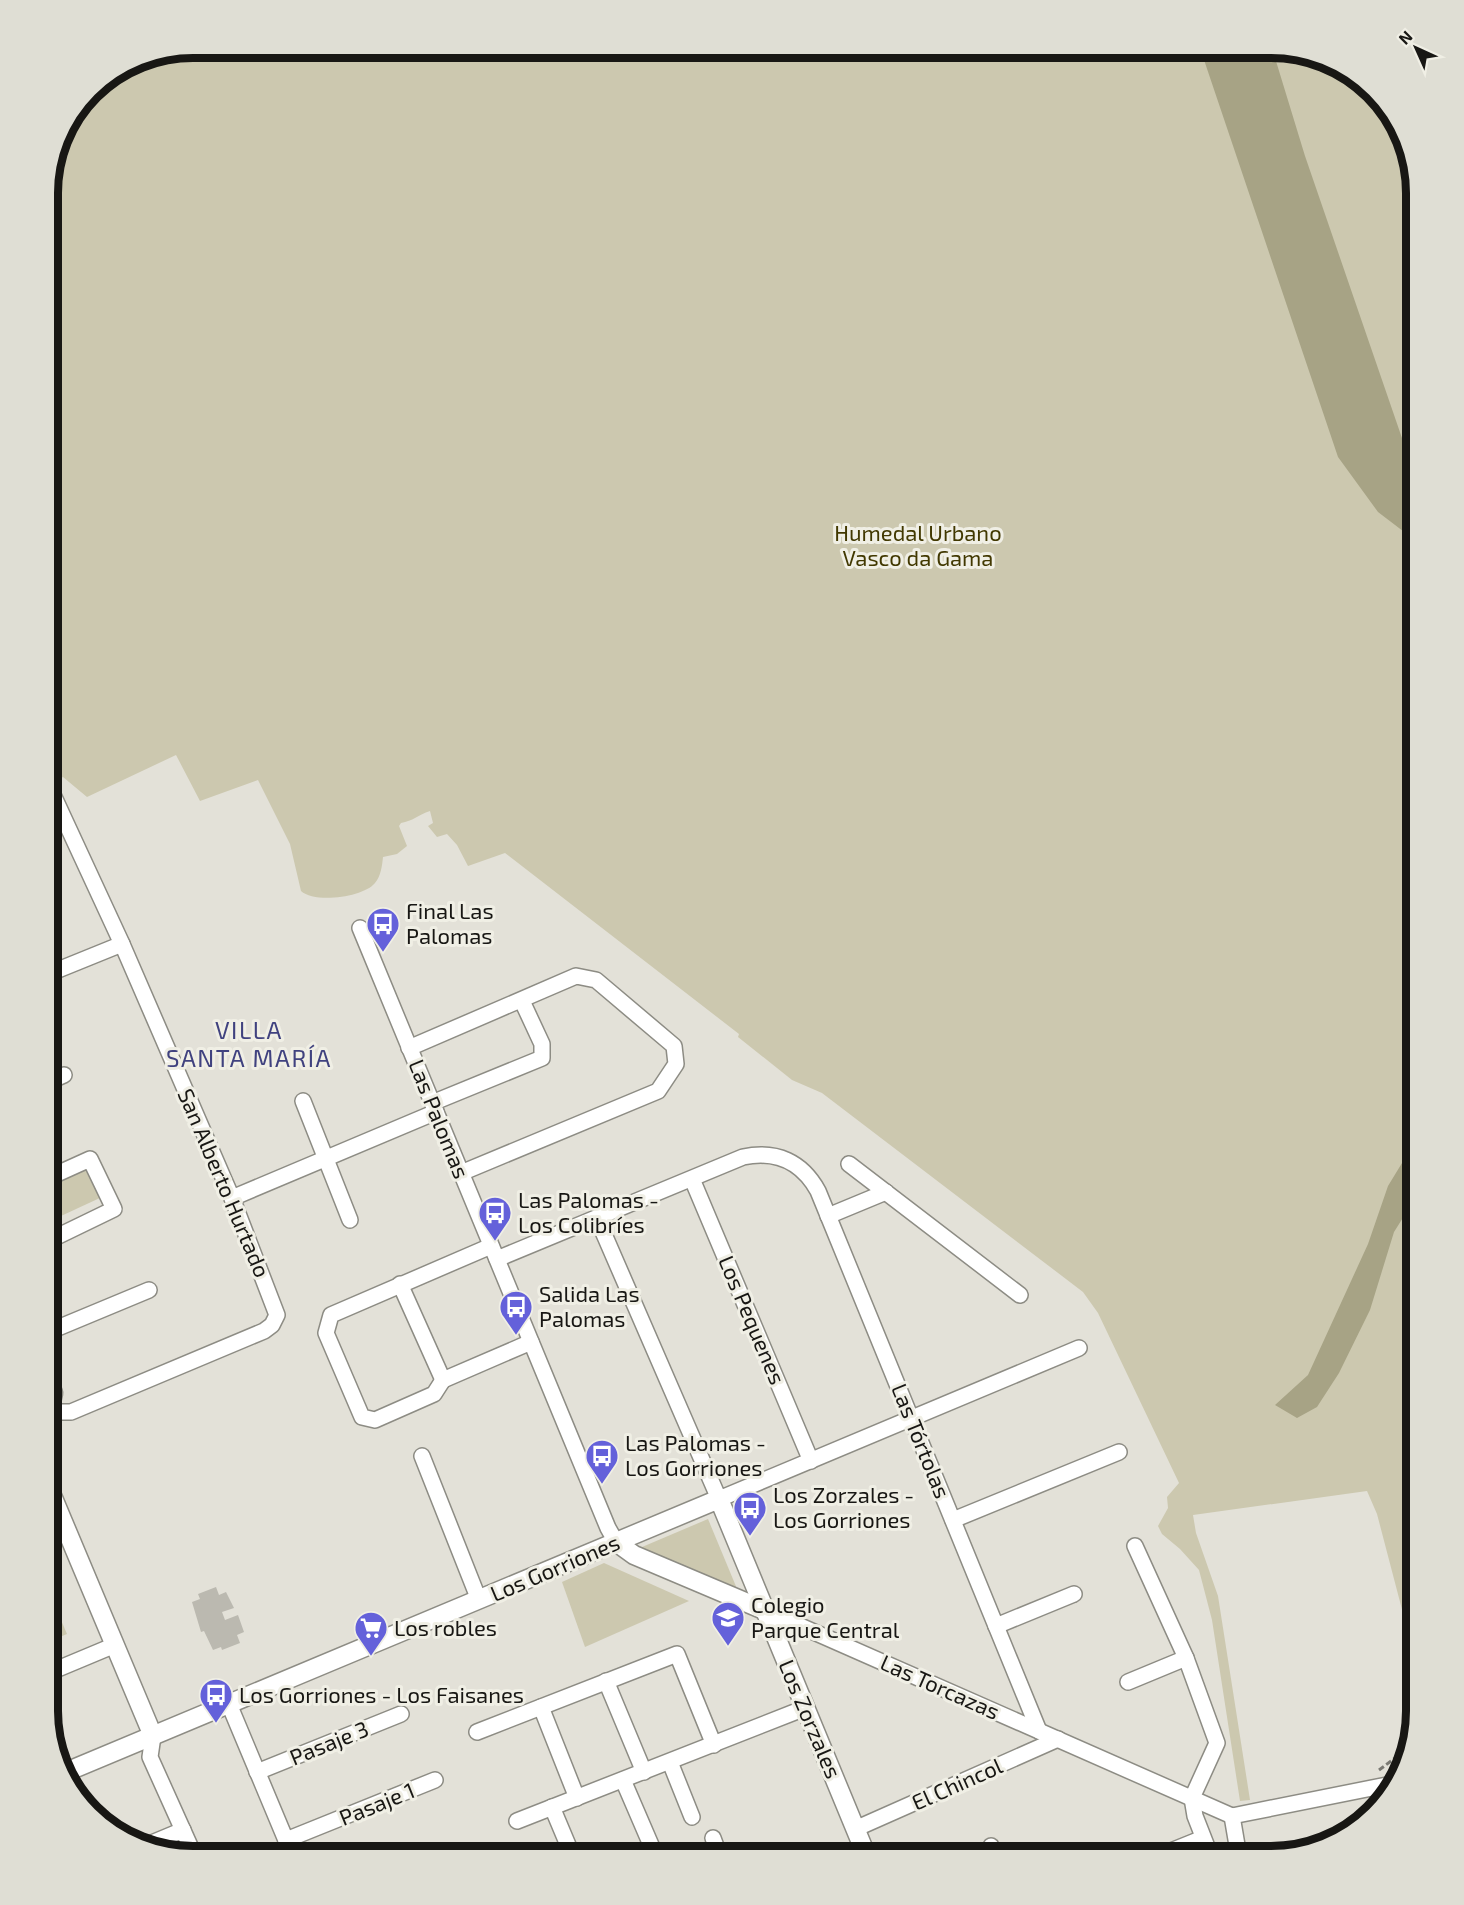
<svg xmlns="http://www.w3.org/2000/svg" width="1464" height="1905" viewBox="0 0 1464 1905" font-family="'Exo 2',sans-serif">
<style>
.green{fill:#ccc8af}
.water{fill:#a7a385}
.building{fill:#bbb9b0}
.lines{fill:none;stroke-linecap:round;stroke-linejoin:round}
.minor-casing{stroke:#8d8c84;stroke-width:18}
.tertiary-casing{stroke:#8d8c84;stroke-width:21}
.path{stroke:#7a7973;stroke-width:3;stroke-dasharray:6 3;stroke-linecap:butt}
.minor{stroke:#fff;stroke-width:15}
.tertiary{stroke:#fff;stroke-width:18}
.labels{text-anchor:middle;stroke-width:6;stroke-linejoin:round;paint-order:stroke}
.park-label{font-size:22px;fill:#413800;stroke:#f0efe5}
.poi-label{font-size:22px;fill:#181714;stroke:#f0efe5;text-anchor:start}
.street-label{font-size:22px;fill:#181714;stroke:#f0efe5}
.neighbourhood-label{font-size:24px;letter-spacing:1.5px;fill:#40427f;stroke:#f0efe5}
.rim{fill:none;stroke:#181714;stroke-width:8}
</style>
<rect width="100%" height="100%" fill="#e3e1d8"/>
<!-- green -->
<g class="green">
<path d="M193 48H1280L1344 68 1392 113 1416 193V1663L1377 1514 1367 1491 1193 1515 1196 1533 1218 1596 1250 1800 1240 1801 1212 1620 1199 1570 1180 1549 1162 1534 1158 1526 1168 1508 1167 1497 1179 1483 1098 1313 1083 1292 822 1093 792 1080 738 1037 739 1034 505 853 468 866 457 845 447 834 437 837 428 826 433 823 430 811C418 815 413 821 401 823L399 826 407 846 397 854 383 857C382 866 381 876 375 883 364 897 315 904 301 891L290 844 258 780 200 801 176 755 87 797 63 777 58 780 48 758V183L63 129 97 84 138 59Z"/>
<path d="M88 1168 102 1197 48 1222V1186Z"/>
<path d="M708 1519 740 1596 635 1550Z"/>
<path d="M604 1563 689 1601 585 1647 562 1582Z"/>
<path d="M48 1590 67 1634 48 1642Z"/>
</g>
<!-- water -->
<g class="water">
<path d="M1200 48H1272L1305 156 1403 441 1416 460V541L1378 512 1338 457Z"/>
<path d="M1416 1140V1197L1394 1232 1370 1310 1339 1373 1317 1407 1297 1418 1275 1405 1308 1375 1368 1244 1388 1186Z"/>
</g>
<!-- building -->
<path class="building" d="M216 1587 219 1595 226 1592 234 1608 222 1612 225 1620 238 1615 244 1632 237 1635 240 1643 222 1650 221 1647 213 1650 204 1631 201 1632 192 1602 200 1599 198 1594Z"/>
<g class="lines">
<!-- minor casing -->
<g class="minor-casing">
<g id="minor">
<path d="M48 784 122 944 232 1198 277 1315 272 1325 264 1331 71 1412H49"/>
<path d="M360 928 608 1528 616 1542"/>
<path d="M48 974 122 944"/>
<path d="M409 1048 576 976 596 980 674 1046 676 1064 658 1091 461 1173"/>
<path d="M48 1082 64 1075"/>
<path d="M303 1101 350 1220"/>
<path d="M432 1103 542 1058V1044L522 1001"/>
<path d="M849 1164 1020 1295"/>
<path d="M692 1179 811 1461"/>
<path d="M232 1198 436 1112"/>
<path d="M828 1216 886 1192"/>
<path d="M597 1218 719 1499 1079 1348"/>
<path d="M48 1241 114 1209 90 1159 48 1178"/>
<path d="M497 1259 743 1157C777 1150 802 1162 818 1191L1039 1731"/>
<path d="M400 1284 443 1380"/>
<path d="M48 1332 149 1290"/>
<path d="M443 1380 434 1394 375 1420 362 1417 326 1333 331 1315 491 1246"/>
<path d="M443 1380 531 1342"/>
<path d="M422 1456 479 1600"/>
<path d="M953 1520 1119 1452"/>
<path d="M48 1535 65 1527"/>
<path d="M1135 1546 1186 1658 1217 1743 1192 1798 1195 1816 1211 1857"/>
<path d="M764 1610 1232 1816"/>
<path d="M996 1626 1074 1594"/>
<path d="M48 1673 115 1645"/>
<path d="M606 1681 644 1772"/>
<path d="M1128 1682 1186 1658"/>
<path d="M229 1704 293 1857"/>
<path d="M541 1707 577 1798"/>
<path d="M477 1732 677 1654 714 1745"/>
<path d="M153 1736 150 1757 195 1857"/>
<path d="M670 1762 692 1817"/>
<path d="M257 1772 401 1714"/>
<path d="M623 1780 651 1845"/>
<path d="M552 1807 573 1857"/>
<path d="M1232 1816 1397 1783"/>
<path d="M1232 1816 1239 1857"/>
<path d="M517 1821 805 1708"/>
<path d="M855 1829 1058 1739"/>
<path d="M713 1838 720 1857"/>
<path d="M286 1840 435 1780"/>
<path d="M147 1845 183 1830"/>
<path d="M991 1846 995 1857"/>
<path d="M1156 1857 1203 1838"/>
</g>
</g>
<!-- tertiary casing -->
<g class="tertiary-casing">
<g id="tertiary">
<path d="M48 1416 53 1393 48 1380"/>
<path d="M48 1486 153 1736"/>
<path d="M616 1542 634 1555 764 1610"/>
<path d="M66 1772 719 1499 867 1857"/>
</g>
</g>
<!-- path -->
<path class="path" d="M1379 1770 1406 1750"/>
<!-- minor -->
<use href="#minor" class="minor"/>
<!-- tertiary -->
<use href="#tertiary" class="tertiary"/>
</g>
<!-- icons -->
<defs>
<g id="bus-pin" transform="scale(1.725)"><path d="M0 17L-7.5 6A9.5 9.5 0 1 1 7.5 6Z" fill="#6461da" stroke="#f0efe5"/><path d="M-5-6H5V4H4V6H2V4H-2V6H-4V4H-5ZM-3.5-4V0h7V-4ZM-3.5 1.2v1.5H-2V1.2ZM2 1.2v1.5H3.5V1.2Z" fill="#fff"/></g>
<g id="school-pin" transform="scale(1.725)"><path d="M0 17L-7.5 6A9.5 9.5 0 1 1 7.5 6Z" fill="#6461da" stroke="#f0efe5"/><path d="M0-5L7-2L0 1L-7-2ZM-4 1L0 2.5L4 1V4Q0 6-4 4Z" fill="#fff"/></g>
<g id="supermarket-pin" transform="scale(1.725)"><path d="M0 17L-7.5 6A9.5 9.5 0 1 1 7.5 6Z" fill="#6461da" stroke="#f0efe5"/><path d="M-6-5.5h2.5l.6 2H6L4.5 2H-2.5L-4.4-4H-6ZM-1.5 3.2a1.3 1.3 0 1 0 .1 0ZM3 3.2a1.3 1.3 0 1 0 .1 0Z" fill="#fff"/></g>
</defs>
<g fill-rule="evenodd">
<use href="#bus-pin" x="383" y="924"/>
<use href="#bus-pin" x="495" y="1213"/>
<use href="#bus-pin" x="516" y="1307"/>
<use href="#bus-pin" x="602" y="1456"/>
<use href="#bus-pin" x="750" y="1508"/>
<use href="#school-pin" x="728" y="1618"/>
<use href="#supermarket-pin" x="371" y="1628"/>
<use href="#bus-pin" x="216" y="1695"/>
</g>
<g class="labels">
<!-- park labels -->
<g class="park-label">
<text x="918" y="541">Humedal Urbano<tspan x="918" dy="25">Vasco da Gama</tspan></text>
</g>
<!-- poi labels -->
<g class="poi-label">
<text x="406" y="919">Final Las<tspan x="406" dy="25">Palomas</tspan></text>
<text x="518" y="1208">Las Palomas -<tspan x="518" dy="25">Los Colibríes</tspan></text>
<text x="539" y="1302">Salida Las<tspan x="539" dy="25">Palomas</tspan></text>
<text x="625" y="1451">Las Palomas -<tspan x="625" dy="25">Los Gorriones</tspan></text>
<text x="773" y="1503">Los Zorzales -<tspan x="773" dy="25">Los Gorriones</tspan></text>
<text x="751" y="1613">Colegio<tspan x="751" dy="25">Parque Central</tspan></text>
<text x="394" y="1636">Los robles</text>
<text x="239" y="1703">Los Gorriones - Los Faisanes</text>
</g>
<!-- street labels -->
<g class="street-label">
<text transform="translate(439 1119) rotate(68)" y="8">Las Palomas</text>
<text transform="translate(224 1183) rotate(67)" y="8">San Alberto Hurtado</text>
<text transform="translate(752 1320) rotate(67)" y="8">Los Pequenes</text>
<text transform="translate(921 1441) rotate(68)" y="8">Las Tórtolas</text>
<text transform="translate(555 1568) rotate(-23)" y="8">Los Gorriones</text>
<text transform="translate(940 1687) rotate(24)" y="8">Las Torcazas</text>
<text transform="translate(810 1719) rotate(67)" y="8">Los Zorzales</text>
<text transform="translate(329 1743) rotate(-22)" y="8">Pasaje 3</text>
<text transform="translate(957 1784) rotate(-24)" y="8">El Chincol</text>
<text transform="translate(377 1804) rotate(-22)" y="8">Pasaje 1</text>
</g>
<!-- neighbourhood labels -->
<g class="neighbourhood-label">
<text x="249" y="1039">VILLA<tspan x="249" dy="28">SANTA MARÍA</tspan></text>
</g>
</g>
<!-- crop -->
<path d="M0 0H1464V1905H0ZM193 58H1271A135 135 0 0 1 1406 193V1711A135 135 0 0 1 1271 1846H193A135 135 0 0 1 58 1711V193A135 135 0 0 1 193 58Z" fill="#dfded4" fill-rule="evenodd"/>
<path class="rim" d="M193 58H1271A135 135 0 0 1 1406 193V1711A135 135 0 0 1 1271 1846H193A135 135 0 0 1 58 1711V193A135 135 0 0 1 193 58Z"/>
<!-- north arrow -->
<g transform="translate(1416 48) rotate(315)" stroke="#f0efe5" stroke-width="4.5" paint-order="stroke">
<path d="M0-4.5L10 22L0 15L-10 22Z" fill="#181714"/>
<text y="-9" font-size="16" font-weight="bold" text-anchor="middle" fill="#181714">N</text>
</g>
</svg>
